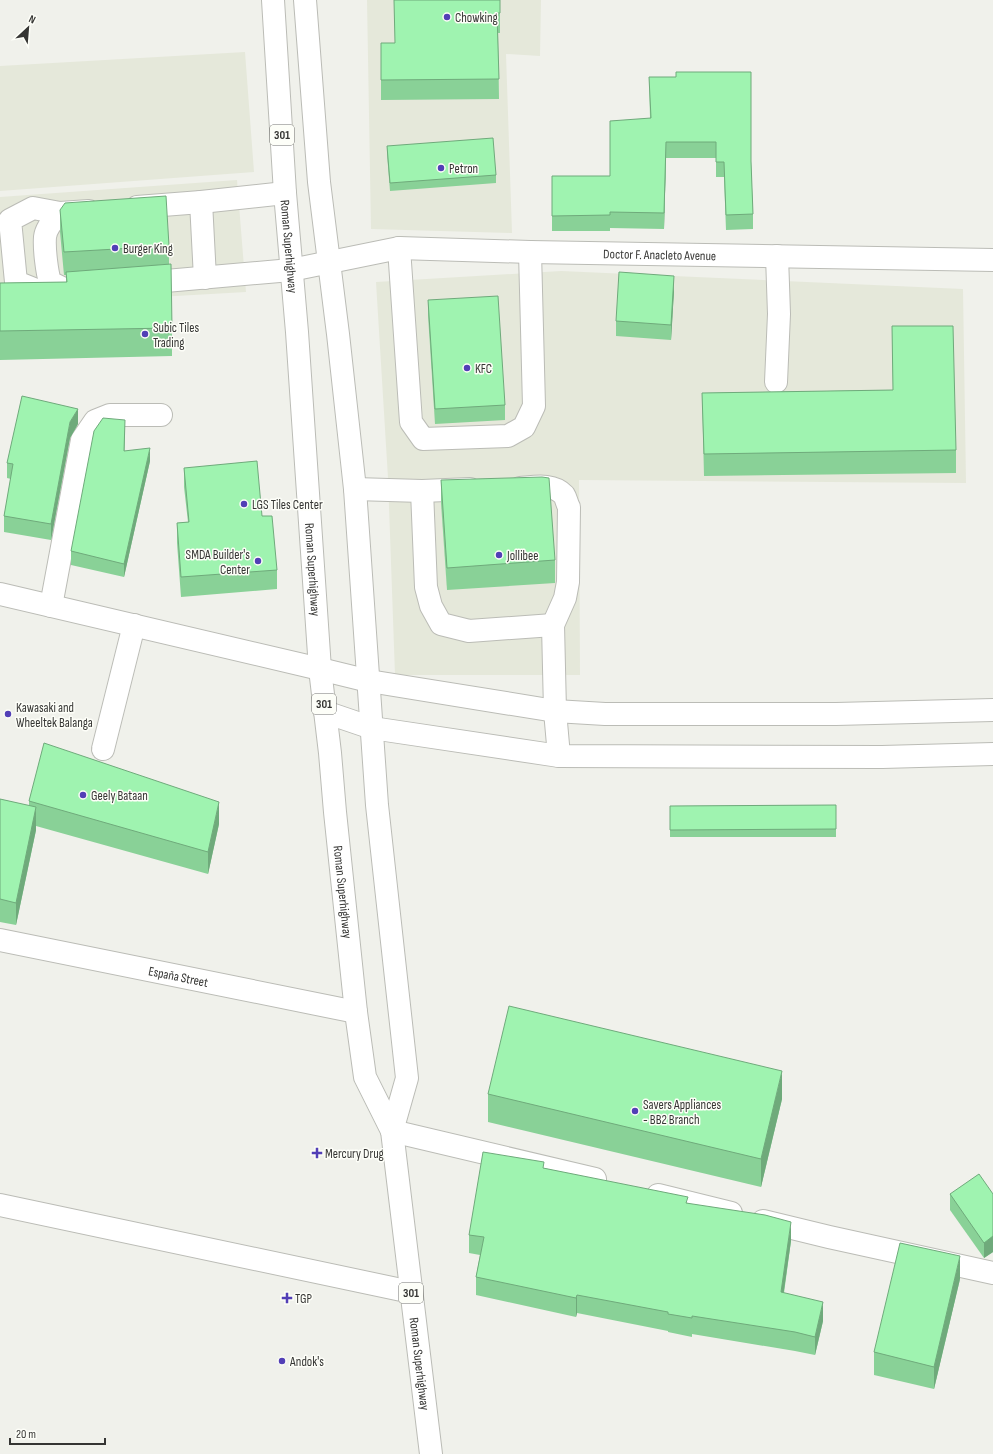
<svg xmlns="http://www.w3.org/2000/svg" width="993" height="1454" viewBox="0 0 993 1454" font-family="'Sofia Sans Condensed',sans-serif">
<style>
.built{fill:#e5e8da}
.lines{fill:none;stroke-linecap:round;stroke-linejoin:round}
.minor-casing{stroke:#bbbcb6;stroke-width:24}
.major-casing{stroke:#bbbcb6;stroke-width:24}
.minor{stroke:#fff;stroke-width:22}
.major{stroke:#fff;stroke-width:22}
.wall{fill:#89d197}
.shaded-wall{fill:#6faa7b}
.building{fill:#9ff3b0;stroke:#6faa7b}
.poi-dot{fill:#523fb6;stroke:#fdfef8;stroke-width:1.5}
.labels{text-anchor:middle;stroke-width:3;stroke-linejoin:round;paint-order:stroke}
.shield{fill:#fdfef8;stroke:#71716e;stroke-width:1}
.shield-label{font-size:12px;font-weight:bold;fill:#353533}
.poi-label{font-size:13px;fill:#353533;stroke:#fdfef8;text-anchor:start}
.street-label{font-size:13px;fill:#353533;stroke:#fdfef8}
</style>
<rect width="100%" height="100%" fill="#f0f1eb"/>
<!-- built -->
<g class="built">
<path d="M367 0H541L540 56 506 54 512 233 371 229Z"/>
<path d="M245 52 254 172 0 191V66Z"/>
<path d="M237 180 246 292 0 306V197Z"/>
<path d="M561 271 963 289 966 483 579 480 580 675H395L388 478 376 282Z"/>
</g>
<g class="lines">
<!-- minor casing -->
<g class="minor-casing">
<g id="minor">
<path d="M201 202 205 278"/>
<path d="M137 207 201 202 285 193"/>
<path d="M60 213C54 219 46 228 45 237 44 249 47 272 50 282L62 288"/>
<path d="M399 248 411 422 423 439 508 436 524 427 534 406 530 252"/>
<path d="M143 283 291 270"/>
<path d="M47 291 41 292 16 282 10 220 33 208 60 213 89 211"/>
<path d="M776 382 779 314 777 256"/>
<path d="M520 488C534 487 553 483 564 495 566 498 567 504 569 507L568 582 565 598 553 625 555 711 559 756"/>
<path d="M355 489 422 491 426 587 431 606 441 624 469 631 553 625"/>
<path d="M422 491 470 489"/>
<path d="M0 594 320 669 369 681 555 711 605 714H836L993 710"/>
<path d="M51 606 82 440 95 421 110 415H161"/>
<path d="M325 712 372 728 559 756 882 757 993 754"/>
<path d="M103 749 134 625"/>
<path id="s1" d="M0 940 356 1012"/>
<path d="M392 1131 595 1179"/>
<path d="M658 1195 731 1213"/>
<path d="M0 1205 411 1292"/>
<path d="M763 1221 829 1237 993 1273"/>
</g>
</g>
<!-- major casing -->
<g class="major-casing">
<g id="major">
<path id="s2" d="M273 0 285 193 297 332 320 669 330 753 335 812 356 1012 365 1077 392 1131 431 1454"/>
<path d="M305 0 319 182 338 334 355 489 377 805 407 1078 392 1131"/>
<path id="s3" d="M291 270 399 248 530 252 993 260"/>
</g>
</g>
<!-- minor -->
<use href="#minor" class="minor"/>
<!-- major -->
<use href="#major" class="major"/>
</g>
<!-- wall -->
<g class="wall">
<path d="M500 0V33H498L499 99 381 100V43H395Z"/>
<path d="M649 77 751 162 753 214V229L726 230 724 177H716V158H666L664 229 610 228V231H552V176H610L650 118Z"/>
<path d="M387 146 496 175V183L390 191 387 154Z"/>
<path d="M60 210 169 246V265L172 328V356L0 360V283L66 282V275H64L60 232Z"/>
<path d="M674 291 671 340 616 336V321Z"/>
<path d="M428 300 505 405V420L435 424 428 315Z"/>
<path d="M892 326 956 450V473L704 476 702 393 893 390Z"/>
<path d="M78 424 70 438 51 540 4 532V516L11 479 7 478V463Z"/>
<path d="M125 433 124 451 150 461 124 577 71 565V551Z"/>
<path d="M184 468 262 516 277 570V589L181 597 177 543V523L188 522 184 487Z"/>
<path d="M441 480 555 560V583L447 590 441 503Z"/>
<path d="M0 799 29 806V801L219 824 208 874 36 826V830L16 925 0 922Z"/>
<path d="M836 805V837H670V806Z"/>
<path d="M488 1094 782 1099 761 1187 488 1122Z"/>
<path d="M544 1168 688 1203 791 1241 784 1293 823 1321 815 1355 795 1351 692 1334V1337L668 1332V1331L577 1313 576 1317 476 1295V1277L480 1255 469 1253V1235Z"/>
<path d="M950 1194H993V1252L984 1258 950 1210Z"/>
<path d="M960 1279 934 1389 874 1375V1352Z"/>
</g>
<!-- shaded-wall -->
<g class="shaded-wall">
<path d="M666 142V158L664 229V213Z"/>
<path d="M674 276V291L671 340V325Z"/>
<path d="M78 409V424L70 438 51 540V524L70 422Z"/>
<path d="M125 420V433L124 464V451Z"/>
<path d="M150 448V461L124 577V564Z"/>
<path d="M219 802V824L208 874V852Z"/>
<path d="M36 807V830L16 925V903Z"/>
<path d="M782 1071V1099L761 1187V1159Z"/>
<path d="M791 1222V1241L781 1311V1292Z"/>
<path d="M993 1236V1252L984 1258V1243Z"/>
<path d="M960 1256V1279L934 1389V1367Z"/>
<path d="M577 1295V1313L576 1317V1298Z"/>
<path d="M823 1302V1321L815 1355V1337Z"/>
</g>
<!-- building -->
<g class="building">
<path d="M394 0H500V13H497L499 79 381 80V43H395Z"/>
<path d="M676 72H751V161L753 214 726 215 724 162H716V142H666L664 213 610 212V215L552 216V176H610V121L651 118 649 77H676Z"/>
<path d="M493 138 496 175 390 183 387 146Z"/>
<path d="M166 196 169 246 64 252 60 210 65 203Z"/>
<path d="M171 264 172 328 0 331V283L67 282 66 272Z"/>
<path d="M619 272 674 276 671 325 616 321Z"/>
<path d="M498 296 505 405 435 409 428 300Z"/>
<path d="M892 326H953L956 450 704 454 702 393 893 390Z"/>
<path d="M22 396 78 409 70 422 51 524 4 516 13 464 7 463Z"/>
<path d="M103 418 125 420 124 451 150 448 124 564 71 551 94 431Z"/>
<path d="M257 461 262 516H272L277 570 181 577 177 523 189 522 184 468Z"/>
<path d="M542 477 549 478 555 560 447 568 441 480Z"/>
<path d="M44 743 219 802 208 852 29 801Z"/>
<path d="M0 799 36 807 16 903 0 899Z"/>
<path d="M836 805V829L670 830V806Z"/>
<path d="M509 1006 782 1071 761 1159 488 1094Z"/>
<path d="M483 1152 544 1162 543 1168 688 1197 686 1203 765 1215 791 1222 781 1292 823 1302 815 1337 795 1332 692 1316V1318L668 1314V1312L577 1295 576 1298 476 1277 484 1237 469 1235Z"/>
<path d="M979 1174 993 1194V1236L984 1243 950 1194Z"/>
<path d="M900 1243 960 1256 934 1367 874 1352Z"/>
</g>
<!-- markers -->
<g class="poi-dot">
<circle cx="447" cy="17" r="4"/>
<circle cx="441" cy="168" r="4"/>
<circle cx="115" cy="248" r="4"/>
<circle cx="145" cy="334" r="4"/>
<circle cx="467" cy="368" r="4"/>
<circle cx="244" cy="504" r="4"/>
<circle cx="499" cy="555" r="4"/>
<circle cx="258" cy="561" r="4"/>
<circle cx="8" cy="714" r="4"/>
<circle cx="83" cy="795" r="4"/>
<circle cx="635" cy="1111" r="4"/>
<path d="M315 1147h4v4h4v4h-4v4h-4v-4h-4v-4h4z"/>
<path d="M285 1292h4v4h4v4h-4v4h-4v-4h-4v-4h4z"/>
<circle cx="282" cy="1361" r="4"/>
</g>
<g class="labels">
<!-- shield labels -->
<g class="shield">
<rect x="270" y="125" width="24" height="20" rx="3"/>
<rect x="312" y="694" width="24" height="20" rx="3"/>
<rect x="399" y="1283" width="24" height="20" rx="3"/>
</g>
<g class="shield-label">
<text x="282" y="139">301</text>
<text x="324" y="708">301</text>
<text x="411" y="1297">301</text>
</g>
<!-- poi labels -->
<g class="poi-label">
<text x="455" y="22">Chowking</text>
<text x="449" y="173">Petron</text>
<text x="123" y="253">Burger King</text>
<text x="153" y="332">Subic Tiles<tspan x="153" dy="15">Trading</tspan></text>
<text x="475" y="373">KFC</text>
<text x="252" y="509">LGS Tiles Center</text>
<text x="250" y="559" text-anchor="end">SMDA Builder's<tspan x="250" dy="15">Center</tspan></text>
<text x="507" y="560">Jollibee</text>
<text x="16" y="712">Kawasaki and<tspan x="16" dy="15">Wheeltek Balanga</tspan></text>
<text x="91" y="800">Geely Bataan</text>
<text x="643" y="1109">Savers Appliances<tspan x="643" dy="15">- BB2 Branch</tspan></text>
<text x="325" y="1158">Mercury Drug</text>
<text x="295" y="1303">TGP</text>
<text x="290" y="1366">Andok's</text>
</g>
<!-- street labels -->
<g class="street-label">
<text dy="5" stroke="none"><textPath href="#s2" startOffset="247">Roman Superhighway</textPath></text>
<text dy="5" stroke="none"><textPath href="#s3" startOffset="371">Doctor F. Anacleto Avenue</textPath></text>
<text dy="5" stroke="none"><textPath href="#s2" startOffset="571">Roman Superhighway</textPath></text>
<text dy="5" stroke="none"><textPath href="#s2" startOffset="895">Roman Superhighway</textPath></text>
<text dy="5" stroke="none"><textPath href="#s1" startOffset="182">España Street</textPath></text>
<text dy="5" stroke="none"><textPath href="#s2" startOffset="1376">Roman Superhighway</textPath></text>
</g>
</g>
<!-- north arrow -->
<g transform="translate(28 28) rotate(26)" stroke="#fdfef8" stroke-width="3" paint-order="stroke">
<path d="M0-3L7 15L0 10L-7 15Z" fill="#353533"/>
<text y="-6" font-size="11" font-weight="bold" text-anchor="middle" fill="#353533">N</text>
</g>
<!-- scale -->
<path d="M10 1438v6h95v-6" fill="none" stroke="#353533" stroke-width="2"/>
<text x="16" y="1438" font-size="12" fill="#353533" stroke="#fdfef8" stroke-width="3" paint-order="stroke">20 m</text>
</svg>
